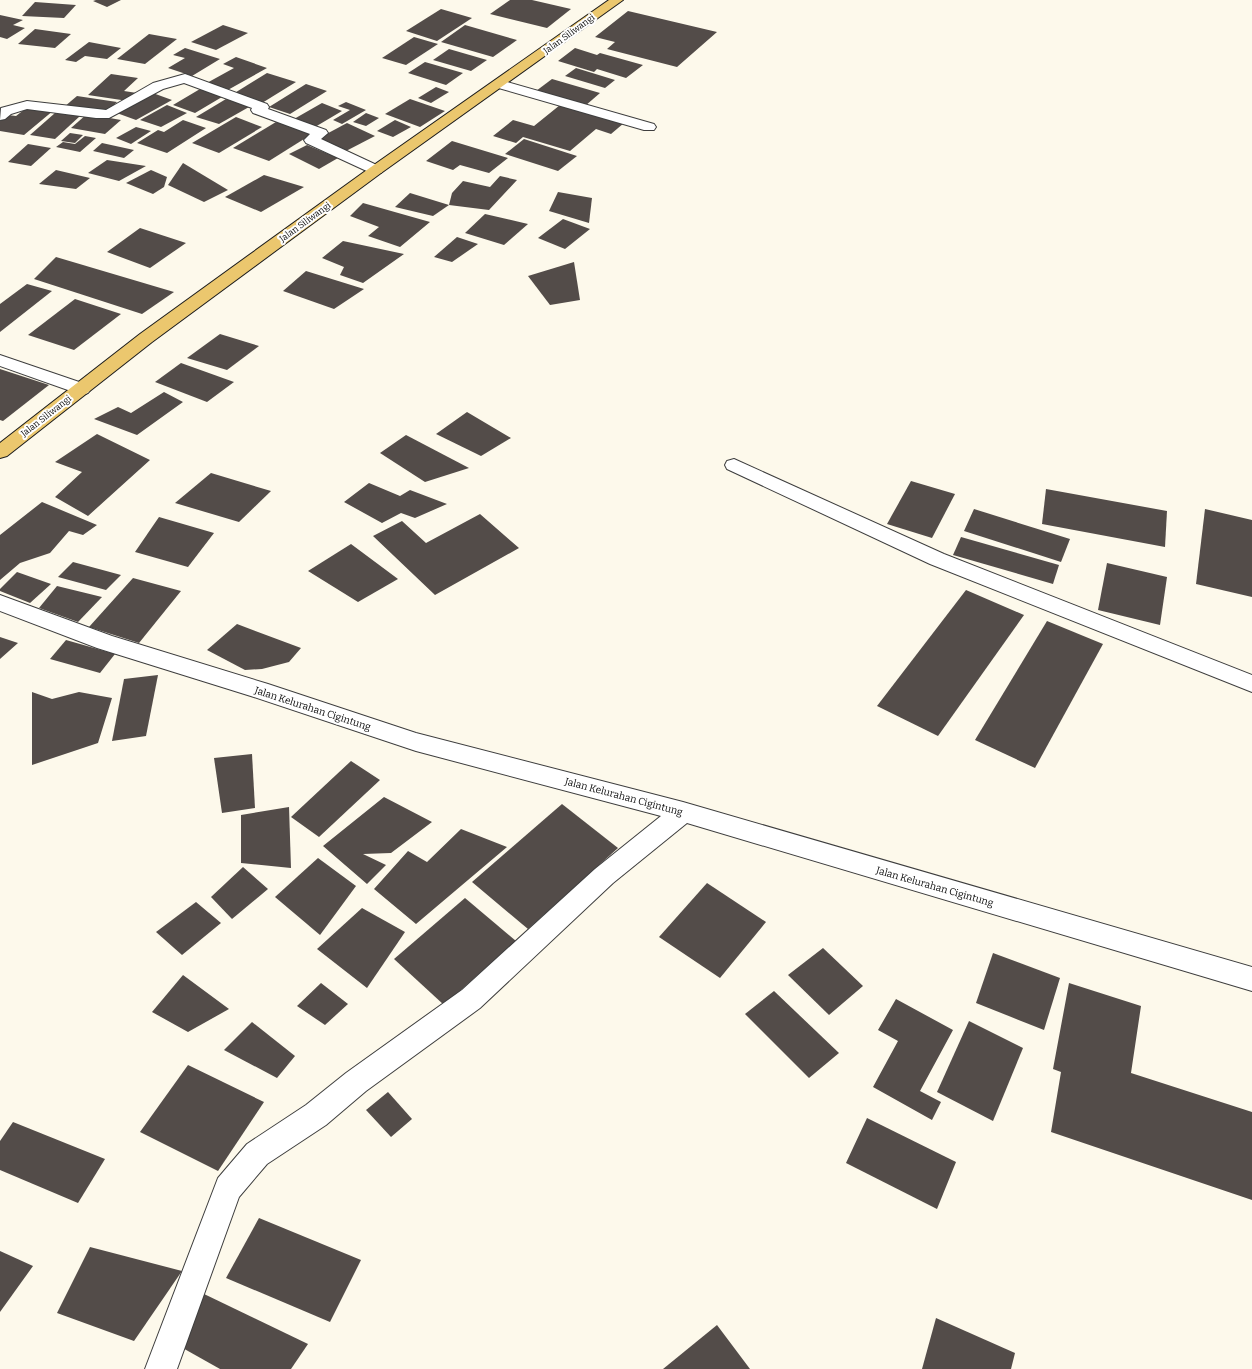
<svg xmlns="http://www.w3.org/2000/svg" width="1252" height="1369" viewBox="0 0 1252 1369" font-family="Bitter,serif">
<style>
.building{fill:#534c49}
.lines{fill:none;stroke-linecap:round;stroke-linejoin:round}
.street-casing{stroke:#3e3e3e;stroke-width:2}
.primary-casing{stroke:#1c1c1c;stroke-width:2}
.street{fill:#fff;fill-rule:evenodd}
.primary{fill:#ebc76e;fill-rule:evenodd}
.labels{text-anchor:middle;stroke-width:4;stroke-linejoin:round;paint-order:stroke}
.far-street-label{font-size:9px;fill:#0b0b0b;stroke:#fff}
.street-label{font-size:10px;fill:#0b0b0b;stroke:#fff}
</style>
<rect width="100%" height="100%" fill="#fdf9eb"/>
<!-- building -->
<g class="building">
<path d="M96 0H121L107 7 93 1Z"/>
<path d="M510 0H532L571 9 547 28 490 14Z"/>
<path d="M35 2 76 5 64 18 22 16Z"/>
<path d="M441 9 472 18 437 41 406 31Z"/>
<path d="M628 11 717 32 677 67 607 49 615 42 595 37Z"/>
<path d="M0 15 23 20 13 25 25 28 7 39 0 37Z"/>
<path d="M223 25 248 33 216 50 191 42Z"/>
<path d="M465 25 517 40 493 57 441 42Z"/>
<path d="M35 29 71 34 55 48 18 44Z"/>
<path d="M149 34 177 39 145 64 117 59Z"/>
<path d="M414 37 438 44 406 65 382 58Z"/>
<path d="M89 42 121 48 107 59 85 56 76 62 65 60Z"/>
<path d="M185 48 220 59 192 76 168 68 185 58 173 55Z"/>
<path d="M575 48 597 55 600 53 643 65 626 78 597 69 594 72 558 61Z"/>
<path d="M449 49 487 60 471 71 433 60Z"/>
<path d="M236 57 267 68 226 91 205 84 234 68 223 64Z"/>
<path d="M425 62 463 73 446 85 408 73Z"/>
<path d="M576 68 615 80 605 88 565 76Z"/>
<path d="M267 73 296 82 262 103 233 94Z"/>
<path d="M111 74 138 78 124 91 137 93 128 101 88 95Z"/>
<path d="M552 79 600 93 585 106 536 91Z"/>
<path d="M306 84 327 91 290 114 269 107Z"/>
<path d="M436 87 449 92 431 103 418 98Z"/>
<path d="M200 89 222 97 195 113 173 105Z"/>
<path d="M150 92 172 100 136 120 114 112Z"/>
<path d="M77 96 117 102 106 113 64 107Z"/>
<path d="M226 99 249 107 219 124 196 117Z"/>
<path d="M410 99 445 111 420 127 385 114Z"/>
<path d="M346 102 366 110 342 124 333 120 350 110 338 106Z"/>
<path d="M322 103 342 111 315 127 294 119Z"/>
<path d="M167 105 187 113 161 127 140 120Z"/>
<path d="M560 105 624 123 611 134 596 129 570 151 523 137 516 143 493 136 513 120 534 126Z"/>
<path d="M29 106 54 110 24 135 0 131V121L8 115 16 116Z"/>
<path d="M55 113 80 116 55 139 30 135Z"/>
<path d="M366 113 379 118 366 126 353 122Z"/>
<path d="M87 114 121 120 105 134 71 128Z"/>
<path d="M236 117 262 127 219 153 192 143Z"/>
<path d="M183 120 206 128 167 153 137 143 158 130 164 132Z"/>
<path d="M395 120 411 127 393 137 377 131Z"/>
<path d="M276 122 312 134 269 161 233 148Z"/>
<path d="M347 123 375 136 346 151 319 138Z"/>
<path d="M136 127 151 131 131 144 116 138Z"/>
<path d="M70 133 83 135 75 143 61 141Z"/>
<path d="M85 136 96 138 80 152 56 147 63 142 75 144Z"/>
<path d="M524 139 577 156 558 171 505 154Z"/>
<path d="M452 141 508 158 489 173 460 165 453 170 426 161Z"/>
<path d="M102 143 134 150 124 158 93 151Z"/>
<path d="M28 144 51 148 31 166 8 162Z"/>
<path d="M307 145 338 158 319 169 289 154Z"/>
<path d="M107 160 146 166 119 181 88 173Z"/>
<path d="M183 163 228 190 204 202 168 185Z"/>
<path d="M56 170 90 178 76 189 39 184Z"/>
<path d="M151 170 167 177 164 187 153 194 126 183Z"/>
<path d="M264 175 304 187 261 212 225 197Z"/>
<path d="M500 176 517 180 489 210 449 205 452 193 463 181 490 187Z"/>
<path d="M558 192 592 198 589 223 549 211Z"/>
<path d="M410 193 449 205 433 216 395 207Z"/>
<path d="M363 203 430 222 400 247 368 236 379 227 350 216Z"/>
<path d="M485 214 528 224 504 245 465 233Z"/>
<path d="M563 219 590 229 565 249 538 238Z"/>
<path d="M140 228 186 243 150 268 107 252Z"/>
<path d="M457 237 478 244 452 262 434 257Z"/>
<path d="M343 241 404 254 363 283 340 275 344 267 322 258Z"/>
<path d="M56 257 174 292 142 314 34 279Z"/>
<path d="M574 262 580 300 550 305 528 276Z"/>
<path d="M306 271 364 289 334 309 283 291Z"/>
<path d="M27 284 52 291 0 332V304Z"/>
<path d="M75 299 121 314 74 350 28 335Z"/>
<path d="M220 334 259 346 227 370 187 358Z"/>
<path d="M181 363 234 382 207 402 155 382Z"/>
<path d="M0 369 49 385 3 421 0 420Z"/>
<path d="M164 392 183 402 137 435 94 419 118 407 131 413Z"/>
<path d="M467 412 511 438 481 456 436 434Z"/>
<path d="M97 434 150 460 88 516 55 497 82 472 55 462Z"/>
<path d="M406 435 469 468 425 482 380 453Z"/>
<path d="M211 473 271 491 239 522 175 503Z"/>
<path d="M911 481 955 494 932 538 887 524Z"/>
<path d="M369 483 400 496 410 490 447 504 415 518 401 513 382 523 344 502Z"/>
<path d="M1046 489 1167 511 1165 547 1042 524Z"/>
<path d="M42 502 97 525 83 535 69 531 50 553 20 563 0 580V535Z"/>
<path d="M974 509 1070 539 1061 562 964 531Z"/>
<path d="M1205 509 1252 520V597L1196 584Z"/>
<path d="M480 514 519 548 435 595 373 536 402 521 426 543Z"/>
<path d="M159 517 214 533 188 567 135 552Z"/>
<path d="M961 537 1059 565 1053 584 953 555Z"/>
<path d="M351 544 398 579 358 602 308 571Z"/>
<path d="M73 562 121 575 106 590 58 577Z"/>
<path d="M1107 563 1167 577 1160 625 1098 610Z"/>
<path d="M17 572 51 584 30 603 0 591V589Z"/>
<path d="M133 578 181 591 139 643 89 627Z"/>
<path d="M57 586 102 597 78 622 39 608Z"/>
<path d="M966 590 1024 615 938 736 877 706Z"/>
<path d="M1047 621 1103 644 1035 768 975 740Z"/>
<path d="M237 624 301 648 289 662 262 669 245 670 207 650Z"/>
<path d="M0 637 18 643 0 659Z"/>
<path d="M66 640 115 654 100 673 50 659Z"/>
<path d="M158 675 146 736 112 741 124 679Z"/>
<path d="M32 692 52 699 79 692 112 698 98 743 32 765Z"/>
<path d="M252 754 255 808 222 813 214 758Z"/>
<path d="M351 761 380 780 319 837 291 817Z"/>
<path d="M384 797 432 822 391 853 363 854 386 865 367 884 323 846Z"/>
<path d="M562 804 618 848 528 929 472 882Z"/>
<path d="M289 807 291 868 241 863V815Z"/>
<path d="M461 829 507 847 416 924 374 889 408 851 427 862Z"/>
<path d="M318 858 356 886 320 935 275 897Z"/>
<path d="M243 867 268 889 232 919 211 897Z"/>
<path d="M707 883 766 922 720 978 659 937Z"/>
<path d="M465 898 516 941 444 1005 394 959Z"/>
<path d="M196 902 221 923 182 955 156 932Z"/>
<path d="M362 908 405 932 367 988 317 949Z"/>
<path d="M823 948 863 986 829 1015 788 975Z"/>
<path d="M993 953 1060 978 1044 1030 976 1003Z"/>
<path d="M183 975 229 1009 188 1032 152 1012Z"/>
<path d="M321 983 348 1004 325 1025 297 1006Z"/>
<path d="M1069 983 1141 1006 1131 1073 1252 1112V1200L1051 1132 1061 1072 1053 1069Z"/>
<path d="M774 991 839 1053 809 1078 745 1014Z"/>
<path d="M896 999 953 1030 920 1091 941 1102 932 1120 873 1087 898 1041 878 1030Z"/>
<path d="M969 1021 1023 1048 993 1121 937 1092Z"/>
<path d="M252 1022 295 1056 277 1078 224 1050Z"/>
<path d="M188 1065 264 1102 218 1171 140 1132Z"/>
<path d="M388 1092 412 1119 391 1137 366 1110Z"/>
<path d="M867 1118 956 1162 937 1209 846 1163Z"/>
<path d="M13 1122 105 1159 78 1203 0 1170V1141Z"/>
<path d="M259 1218 361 1260 330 1322 226 1278Z"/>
<path d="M90 1247 182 1271 134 1341 57 1313Z"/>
<path d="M0 1251 33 1266 0 1312Z"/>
<path d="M202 1293 308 1344 291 1369H220L172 1342Z"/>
<path d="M936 1318 1015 1353 1011 1369H922Z"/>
<path d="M717 1325 750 1369H663Z"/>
</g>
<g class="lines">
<!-- street casing -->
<g class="street-casing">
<g id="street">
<path d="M185 74 267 104 269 107 268 109 326 130 328 133 321 139 381 167 383 170 381 173H371L306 143 304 140 310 134 253 113 251 110 252 108 184 83 163 89 109 118H96L27 109 11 114 5 119 0 120 1 108 27 101 106 110 153 83Z"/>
<path d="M500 80 654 124 656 127 654 130H644L495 87 493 84 495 81Z"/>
<path d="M0 355 88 385 91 389 88 393 82 395 0 366Z"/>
<path d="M734 459 944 554 1252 675V692L930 564 727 469 725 465 727 461Z"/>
<path d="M0 595 112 636 268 684 416 733 683 802 1252 967V991L687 823 613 883 480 1008 366 1091 326 1125 267 1164 239 1197 177 1369H145L218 1178 247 1144 306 1105 346 1073 462 990 595 869 661 816 416 751 254 697 97 648 0 611Z"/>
</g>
</g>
<!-- primary casing -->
<g class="primary-casing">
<path id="primary" d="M609 0H623L381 173 152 342 7 456 0 458V443L140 334 371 167Z"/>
</g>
<!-- street -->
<use href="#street" class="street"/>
<!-- primary -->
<use href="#primary" class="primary"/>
</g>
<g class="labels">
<!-- far-street labels -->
<g class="far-street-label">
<text transform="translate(569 34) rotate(-36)" y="3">Jalan Siliwangi</text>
<text transform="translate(305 222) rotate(-36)" y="3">Jalan Siliwangi</text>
<text transform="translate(46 416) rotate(-38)" y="3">Jalan Siliwangi</text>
</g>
<!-- street labels -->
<g class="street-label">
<text transform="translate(313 708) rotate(18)" y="4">Jalan Kelurahan Cigintung</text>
<text transform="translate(624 796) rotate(15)" y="4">Jalan Kelurahan Cigintung</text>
<text transform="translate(935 886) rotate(16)" y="4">Jalan Kelurahan Cigintung</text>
</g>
</g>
</svg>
